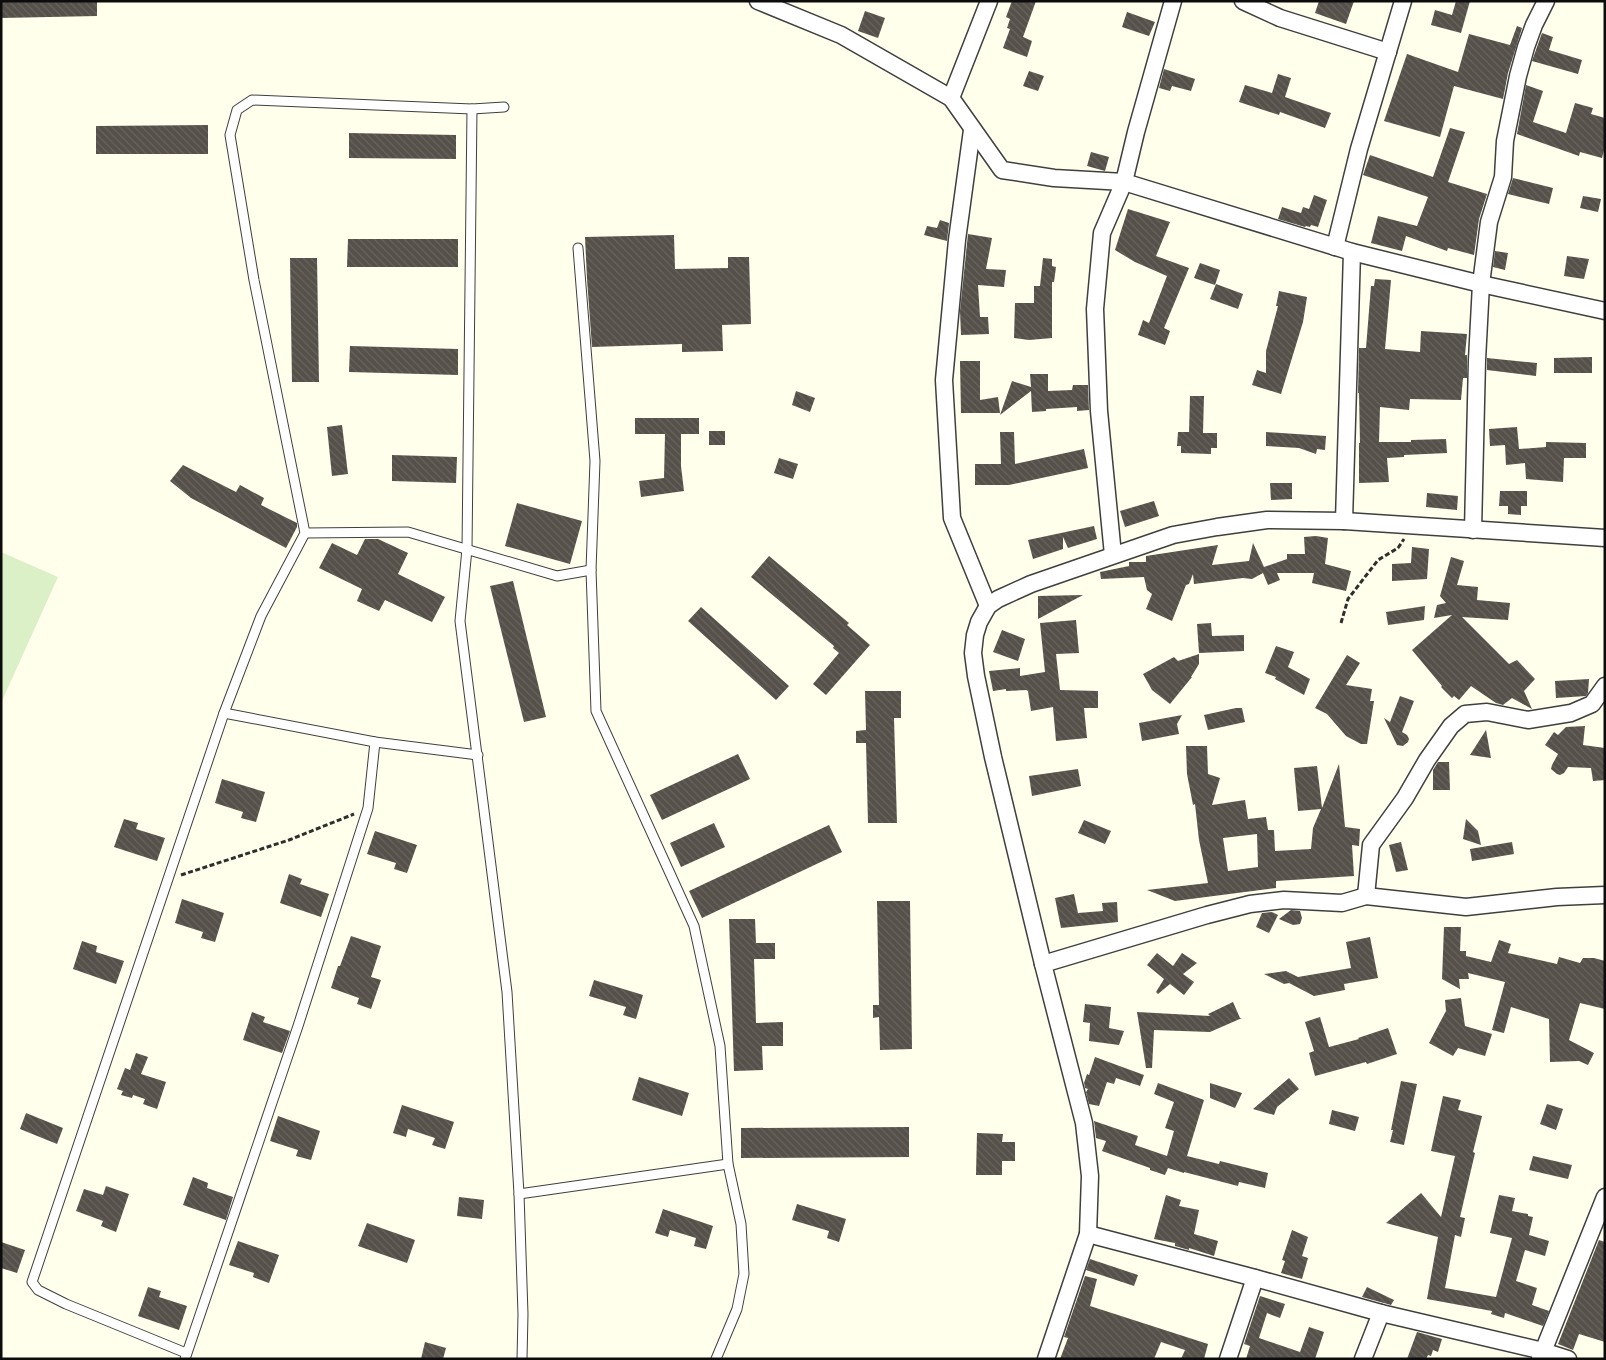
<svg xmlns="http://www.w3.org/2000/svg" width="1606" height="1360" viewBox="0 0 1606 1360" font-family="'PT Serif',serif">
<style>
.pitch{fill:#dbf0c7}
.building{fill:url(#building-back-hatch);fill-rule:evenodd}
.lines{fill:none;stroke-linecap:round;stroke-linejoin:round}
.service-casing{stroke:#3f3f3f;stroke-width:11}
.minor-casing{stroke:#3f3f3f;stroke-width:19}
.path{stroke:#2e2e2e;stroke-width:3;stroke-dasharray:5 2.5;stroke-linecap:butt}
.service{stroke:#fff;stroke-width:9}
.minor{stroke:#fff;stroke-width:16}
</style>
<defs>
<pattern id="building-back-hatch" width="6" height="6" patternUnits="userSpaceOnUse" patternTransform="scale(1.25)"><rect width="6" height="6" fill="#555049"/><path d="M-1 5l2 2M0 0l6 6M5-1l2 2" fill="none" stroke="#68645f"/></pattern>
</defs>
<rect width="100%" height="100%" fill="#ffffec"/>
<!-- pitch -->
<path class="pitch" d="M1 552 58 577 1 703Z"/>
<!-- building -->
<g class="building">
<path d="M1 1H97V16L1 18Z"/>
<path d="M1012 1H1036L1023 37 1032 41 1027 57 1003 48 1010 29 1007 28 1010 19 1006 17Z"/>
<path d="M1319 1H1354L1346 24 1315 13Z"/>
<path d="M1456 1H1470L1461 33 1431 25 1435 10 1452 15Z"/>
<path d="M865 11 885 18 878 38 858 31Z"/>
<path d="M1127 12 1155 22 1149 36 1122 27Z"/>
<path d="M1517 26 1522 28 1508 73 1503 99 1454 86 1440 137 1384 121 1407 54 1458 72 1469 34 1510 45Z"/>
<path d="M1542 33 1553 37 1549 50 1582 60 1578 74 1532 61Z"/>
<path d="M1164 69 1195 79 1191 91 1172 86 1170 91 1159 88Z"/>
<path d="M1029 71 1044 76 1038 91 1023 86Z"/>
<path d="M1278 74 1291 78 1285 97 1331 113 1325 128 1280 112 1279 115 1239 102 1245 85 1272 93Z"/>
<path d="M1526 85 1543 91 1533 122 1566 133 1575 103 1593 108 1591 114 1605 118V146L1602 158 1580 152 1579 156 1517 134Z"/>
<path d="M208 125V154H96V126Z"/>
<path d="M1450 128 1465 132 1448 182 1487 194 1479 219 1474 255 1448 248 1447 251 1406 236 1402 251 1371 243 1378 216 1417 226 1428 197 1363 175 1370 155 1433 177Z"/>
<path d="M349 133 456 135V159L349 158Z"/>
<path d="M1091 152 1109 157 1105 171 1087 166Z"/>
<path d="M1513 178 1553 188 1549 204 1508 194Z"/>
<path d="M1314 195 1327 200 1318 227 1311 225 1310 227 1306 226 1305 227 1278 219 1282 207 1301 213 1303 207 1309 209Z"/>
<path d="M1583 196 1601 199 1598 212 1580 208Z"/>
<path d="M1128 209 1170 222 1156 256 1189 268 1164 328 1170 331 1165 345 1138 335 1143 320 1149 323 1167 276 1135 262 1115 250Z"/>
<path d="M940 220 949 223 947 241 924 235 927 226 937 228Z"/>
<path d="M968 234 992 238 986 269 1006 270 1004 287 978 285 980 317H988L989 334 961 335 960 311Z"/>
<path d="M674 235 675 269 728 268V257H749L751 324 722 325 723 351 682 352V344L592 347 587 279 585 237Z"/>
<path d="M348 239H458V267H347Z"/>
<path d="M1495 251 1508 253 1505 270 1493 267Z"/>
<path d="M1567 256 1589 259 1584 279 1564 276Z"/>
<path d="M290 258H317L319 382H292Z"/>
<path d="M1043 258 1052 259V266L1056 267 1054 282H1052V338L1029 340 1014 338 1015 303H1034V286H1040Z"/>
<path d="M1200 263 1220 270 1215 285 1194 278Z"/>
<path d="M1375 279 1391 280 1385 349 1420 352 1421 331 1467 334 1465 355H1467V378H1463L1461 400 1410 399 1409 410 1380 407 1379 442H1411V440L1446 439 1447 453 1404 455V457L1387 458 1389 482 1359 483V443H1360L1359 393H1358L1359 348H1366L1371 286H1374Z"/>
<path d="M1216 284 1243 294 1238 309 1210 299Z"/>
<path d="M1279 291 1307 297 1303 322 1281 394 1252 385 1257 370 1266 373V351L1278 306H1276Z"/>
<path d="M350 346 458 349V375L349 372Z"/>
<path d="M1592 357V373H1554V358Z"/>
<path d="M1487 358 1537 363 1536 376 1487 370Z"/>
<path d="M960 361H980V400L998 397 1000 413H961Z"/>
<path d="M1030 374H1048V391L1072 390 1073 385H1088L1089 410 1077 411V407L1046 409V411L1032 412 1031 391 1000 415 1012 381 1031 387Z"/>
<path d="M796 391 815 398 810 412 792 405Z"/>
<path d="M1190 396H1204L1203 433H1217V448H1211V454L1181 453V446H1177L1178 432H1189Z"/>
<path d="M635 418H699V434H681V466L684 491 641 497 639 481 664 478 665 434H635Z"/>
<path d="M342 425 348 474 332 476 327 427Z"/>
<path d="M1517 427 1519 449 1546 447V442L1586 443V458H1564L1563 482 1526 479 1525 463 1506 465 1505 445 1490 446 1489 429Z"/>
<rect x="709" y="431" width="16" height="14"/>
<path d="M1000 432H1014L1015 464 1084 449 1088 468 1009 485H975V464H1001Z"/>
<path d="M1266 432 1326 436 1325 450 1317 449 1316 454 1299 448 1266 446Z"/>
<path d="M392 455 457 457 456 483 392 481Z"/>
<path d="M779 458 798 464 793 479 774 473Z"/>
<path d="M183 465 236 492 240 485 264 498 261 505 297 523V527L286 548 191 498 170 481Z"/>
<path d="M1270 483H1292V499L1271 500Z"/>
<path d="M1500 491H1527V506H1521V515L1508 514V506H1499Z"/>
<path d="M1427 493 1458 496 1457 510 1426 507Z"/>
<path d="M1154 501 1159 516 1125 527 1120 511Z"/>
<path d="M517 503 582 521 570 564 505 546Z"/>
<path d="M1094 526 1097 539 1068 548 1063 537V549L1033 559 1028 540Z"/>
<path d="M1316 536 1328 538 1325 564 1351 571 1346 591 1312 583 1314 573H1277L1280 580 1268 585 1263 573 1252 579 1243 578 1194 584 1193 574 1189 584 1186 585 1172 621 1146 609 1152 594 1147 590 1144 577 1101 579 1100 572 1129 566V562H1146V556L1218 545 1212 565 1249 561 1253 543 1264 567 1287 559V554H1305L1304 537Z"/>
<path d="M365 539H378L408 553 398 574 445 597 432 622 385 600 379 611 357 601 362 589 319 568 332 543 357 555Z"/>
<path d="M1412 547 1429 549 1427 579 1392 581V564L1411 563Z"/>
<path d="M769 556 849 623 847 625 870 645 826 695 813 684 839 653 833 648 834 646 751 577Z"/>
<path d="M1451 557 1464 561 1457 585 1478 587 1477 600 1510 603 1508 620 1462 617 1509 664 1517 660 1535 679 1524 691 1532 709 1512 698 1503 705 1496 703 1471 686 1459 700 1454 696 1452 698 1441 687 1442 686 1412 650 1452 615 1434 618 1437 605 1446 603 1440 596Z"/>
<path d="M513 581 546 717 524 722 490 586Z"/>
<path d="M1083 595 1038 619V596Z"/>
<path d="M1425 606 1424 620 1388 625 1386 612Z"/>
<path d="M701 607 789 686 776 700 688 621Z"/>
<path d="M1076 620 1079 653 1056 654 1060 690 1098 691V708H1084L1087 738 1056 741 1053 707 1031 711 1028 691 1026 690 1006 691V689L993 691 989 671 1020 668V676L1045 672 1040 623Z"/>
<path d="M1211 623 1212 636 1244 635V651L1199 653 1197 624Z"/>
<path d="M1002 630 1025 639 1018 661 993 652Z"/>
<path d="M1276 646 1294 652 1288 667 1310 679 1304 695 1275 679 1276 677 1265 673Z"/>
<path d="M1199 654V664L1191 677H1192L1170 704 1152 690 1143 674 1174 657 1178 661Z"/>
<path d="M1347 655 1360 663 1346 685 1372 689 1370 701H1374L1367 744H1361L1346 736 1327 714 1315 708Z"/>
<path d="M1589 679 1588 693 1586 696 1556 698 1555 681Z"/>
<path d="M865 691H901V718H894L897 823H868L866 743H856V731L866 730Z"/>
<path d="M1400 696 1414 701 1402 732 1407 735 1409 739 1408 742 1403 746 1397 745 1384 718 1390 722Z"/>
<path d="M1236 708H1242L1245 722 1208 730 1204 715Z"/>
<path d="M1182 715 1177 724 1179 734 1142 741 1139 723Z"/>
<path d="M1585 726 1583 745 1605 748V780L1593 781 1591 768 1568 767 1564 773 1560 775 1557 774 1551 769 1552 765 1558 754 1545 745 1554 732 1558 735 1566 727Z"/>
<path d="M1486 730 1491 758 1470 755Z"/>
<path d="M1186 746H1207L1208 774 1220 778 1212 805 1245 800 1248 819 1266 817 1268 830H1274L1275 851 1311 849 1313 828 1321 809 1298 811 1294 768 1317 766 1322 808 1339 764 1345 827 1360 829 1359 846 1352 845 1354 876 1276 881V888L1175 901 1147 890 1208 883 1199 840 1195 804 1193 805 1187 774ZM1257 834 1258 867 1228 871 1223 838Z"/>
<path d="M738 754 750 779 662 820 650 795Z"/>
<path d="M1438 762H1449L1450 790H1433V770Z"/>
<path d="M1078 769 1081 786 1032 796 1029 776Z"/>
<path d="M222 779 265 792 256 822 241 818 243 812 215 803Z"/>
<path d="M124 819 138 823 136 829 165 838 157 861 114 847Z"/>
<path d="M1466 819 1478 831 1481 845 1463 839Z"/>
<path d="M1084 820 1111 831 1105 844 1078 833Z"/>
<path d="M714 823 725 847 681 867 670 843Z"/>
<path d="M829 825 842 852 702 918 689 891Z"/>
<path d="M375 831 417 845 407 873 394 869 396 863 367 854Z"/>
<path d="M1401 842 1408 870 1396 872 1389 845Z"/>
<path d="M1512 842 1514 854 1472 861 1470 849Z"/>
<path d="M289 874 302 879 300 884 329 894 321 917 280 903Z"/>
<path d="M1074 894 1078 913 1103 911 1102 903 1117 902 1118 922 1061 928 1055 898Z"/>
<path d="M182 899 224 913 215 942 201 938 203 932 175 923Z"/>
<path d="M877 901H910L912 1049 880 1050 879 1017 873 1018V1005H879Z"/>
<path d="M1291 910 1300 911 1302 918 1300 924 1293 925 1279 919Z"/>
<path d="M1272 912 1278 915 1269 933 1256 927 1262 913Z"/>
<path d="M729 919H755L756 943H775V959H754L756 1023 783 1022V1046H762L763 1070 734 1071Z"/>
<path d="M1444 927H1461L1460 951H1466V956L1491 962 1499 940 1511 944 1508 953 1557 964 1559 957 1580 963 1583 958H1594L1605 961V1009L1580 1003 1569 1040 1594 1053 1588 1065 1579 1061 1550 1062 1549 1019 1511 1007 1504 1033 1492 1030 1505 982 1468 973 1469 979H1459L1460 989 1442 979Z"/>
<path d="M351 936 381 946 371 977 381 980 371 1009 357 1004 359 998 331 988 338 966H340Z"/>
<path d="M1370 937 1378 978 1344 984 1345 990 1314 996 1289 983 1284 984 1264 974 1286 971 1298 977 1351 968 1346 942Z"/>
<path d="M82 941 97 946 96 952 124 961 116 984 73 969Z"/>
<path d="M1157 953 1173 966 1182 953 1197 963 1183 974 1194 982 1184 995 1170 984 1158 994 1156 992 1164 979 1147 965Z"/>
<path d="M594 980 643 995 636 1019 623 1015 626 1007 589 996Z"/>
<path d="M1461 998 1465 1026 1492 1034 1485 1056 1458 1048 1453 1056 1429 1043 1446 1011 1445 1000Z"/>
<path d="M1233 1002 1240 1018H1242L1210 1032 1154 1030 1152 1068H1146L1137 1012 1210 1016 1208 1014Z"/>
<path d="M1085 1004 1111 1007 1109 1028 1124 1031 1119 1045 1089 1041 1090 1023 1083 1022Z"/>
<path d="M252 1012 265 1017 263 1022 290 1031 282 1053 243 1040Z"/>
<path d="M1320 1017 1329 1047 1359 1039 1358 1038 1388 1028 1397 1054 1367 1064 1366 1062 1315 1076 1309 1053 1314 1051 1305 1022Z"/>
<path d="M136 1053 148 1057 141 1074 166 1082 157 1109 143 1104 145 1099 133 1095 132 1098 121 1095 123 1091 117 1089 125 1068 130 1070Z"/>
<path d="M1095 1057 1144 1075 1140 1086 1116 1078 1114 1084 1107 1082 1099 1106 1089 1104 1086 1092 1088 1089 1085 1088 1084 1083 1087 1074 1089 1075Z"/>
<path d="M639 1077 689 1093 682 1116 632 1100Z"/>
<path d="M1289 1078 1299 1089 1277 1107 1274 1115 1253 1109Z"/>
<path d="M1401 1081 1417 1084 1404 1145 1390 1142 1393 1130H1391Z"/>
<path d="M1158 1083 1204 1100 1187 1156 1219 1164 1220 1161 1268 1173 1265 1188 1239 1182 1238 1186 1184 1172V1173L1168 1168 1165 1175 1150 1170V1168L1102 1151 1106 1141 1096 1138 1094 1121 1138 1136 1135 1145 1167 1156 1174 1131 1165 1128 1174 1102 1154 1094Z"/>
<path d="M1210 1083 1242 1093 1235 1108 1210 1098Z"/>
<path d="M1443 1096 1461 1100 1458 1110 1482 1116 1473 1152 1475 1153 1460 1217 1465 1218 1461 1237 1455 1235 1445 1288 1496 1297 1512 1238 1490 1233 1499 1195 1515 1198 1512 1211 1528 1214V1216L1533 1217 1529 1235 1549 1241 1545 1256 1525 1250 1516 1281 1537 1288 1532 1305 1549 1311 1543 1326 1505 1313 1504 1318 1491 1314 1492 1311 1427 1299 1438 1237 1386 1223 1421 1193 1441 1217 1455 1156 1431 1151Z"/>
<path d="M1547 1104 1563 1109 1556 1130 1540 1124Z"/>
<path d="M402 1105 454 1122 445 1149 432 1145 435 1138 408 1129 406 1137 393 1133Z"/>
<path d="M1332 1110 1359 1117 1355 1131 1329 1124Z"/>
<path d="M26 1113 63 1128 57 1144 20 1129Z"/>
<path d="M278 1116 320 1131 311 1160 296 1156 298 1150 270 1141Z"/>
<path d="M909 1127V1157L741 1158V1128Z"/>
<path d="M977 1133 1003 1134 1002 1142H1015V1161H1002V1175H976Z"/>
<path d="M1533 1156 1572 1165 1568 1179 1529 1170Z"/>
<path d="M193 1177 208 1183 207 1188 233 1197 226 1220 183 1205Z"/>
<path d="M106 1186 129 1194 116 1232 101 1226 103 1221 76 1211 84 1189 103 1195Z"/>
<path d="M1166 1195 1181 1200 1179 1206 1199 1210 1194 1234 1218 1241 1214 1256 1189 1248V1250L1175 1246V1243L1154 1239Z"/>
<path d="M459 1197 484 1200 482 1219 457 1216Z"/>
<path d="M797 1204 846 1219 839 1242 827 1238 829 1231 792 1220Z"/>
<path d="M663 1209 713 1226 706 1249 694 1246 696 1238 670 1230 668 1237 655 1233Z"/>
<path d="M367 1223 415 1240 407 1263 358 1246Z"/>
<path d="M1292 1230 1308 1237 1302 1256 1308 1258 1302 1279 1281 1273 1285 1261 1282 1260Z"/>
<path d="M1599 1240 1605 1242V1342L1579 1334 1573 1350 1558 1344Z"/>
<path d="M238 1241 279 1255 269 1283 253 1277 254 1273 229 1265Z"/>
<path d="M1 1242 25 1250 17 1273 1 1268Z"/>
<path d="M1090 1259 1138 1275 1134 1286 1086 1270Z"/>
<path d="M1085 1276 1097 1279 1090 1306 1208 1344 1204 1359H1181L1185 1350 1161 1342 1154 1359H1060L1068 1338 1064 1337Z"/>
<path d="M148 1287 161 1291 159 1297 187 1306 179 1330 138 1316Z"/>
<path d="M1367 1287 1394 1300 1391 1305 1362 1297Z"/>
<path d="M1260 1296 1285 1304 1280 1318 1267 1313 1259 1338 1300 1352 1309 1327 1324 1332 1315 1359H1246L1250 1346 1244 1344Z"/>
<path d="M1417 1332 1442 1339 1438 1352 1433 1350 1431 1356 1428 1355 1426 1359H1407Z"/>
<path d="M425 1342 446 1348 443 1359H421Z"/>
</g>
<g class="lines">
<!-- service casing -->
<g class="service-casing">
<g id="service">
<path d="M472 109 467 549 460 621 507 992 519 1194 523 1314 522 1359"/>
<path d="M578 248 595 461 591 570 596 711 694 926 720 1046 728 1164 741 1224 744 1274 737 1309 716 1359"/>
<path d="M305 533 408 532 557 576 591 570"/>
<path d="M224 713 375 742 478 755"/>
<path d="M519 1194 728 1164"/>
<path d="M186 1353 66 1304 38 1290 32 1282 224 713 261 616 305 533 254 280 230 135 237 110 252 100 472 109 504 107"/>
<path d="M185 1359 298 1026 368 808 375 742"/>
</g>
</g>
<!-- minor casing -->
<g class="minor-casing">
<g id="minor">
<path d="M758 1 841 35 951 98 1002 170 1054 178 1124 182 1352 252 1481 284 1605 311"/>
<path d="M1243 1 1280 18 1388 52"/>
<path d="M951 98 989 1"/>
<path d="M972 130 957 240 944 380 952 518 988 606"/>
<path d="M1335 247 1359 149 1403 1"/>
<path d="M1344 521 1352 252"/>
<path d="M1473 530 1477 360 1481 284 1489 222 1503 177 1505 141 1518 76 1526 47 1534 25 1546 1"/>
<path d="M1113 555 1099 411 1095 309 1102 233 1124 182 1136 132 1173 1"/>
<path d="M1366 896 1371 845 1405 798 1427 760 1451 726 1465 714 1487 712 1528 720 1571 713 1592 704 1605 686"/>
<path d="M1043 964 1207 915 1250 904 1284 900 1342 903 1366 896 1466 907 1557 897 1605 895"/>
<path d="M1088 1234 1255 1278 1381 1313 1543 1351 1568 1359"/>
<path d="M1046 1359 1088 1234 1090 1176 1084 1123 1043 964 993 757 976 676 973 653 975 635 979 622 988 606 998 599 1031 584 1173 535 1217 527 1267 520 1344 521 1605 538"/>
<path d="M1228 1359 1255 1278"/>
<path d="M1363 1359 1381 1313"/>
<path d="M1540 1359 1605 1197"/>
</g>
</g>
<!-- path -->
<g class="path">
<path d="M1341 623 1348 599 1378 560 1398 548 1404 539"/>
<path d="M181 875 289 840 354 814"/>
</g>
<!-- service -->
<use href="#service" class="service"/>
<!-- minor -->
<use href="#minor" class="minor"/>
</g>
<!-- border -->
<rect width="1606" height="1360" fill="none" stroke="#0c0c0c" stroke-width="5"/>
</svg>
